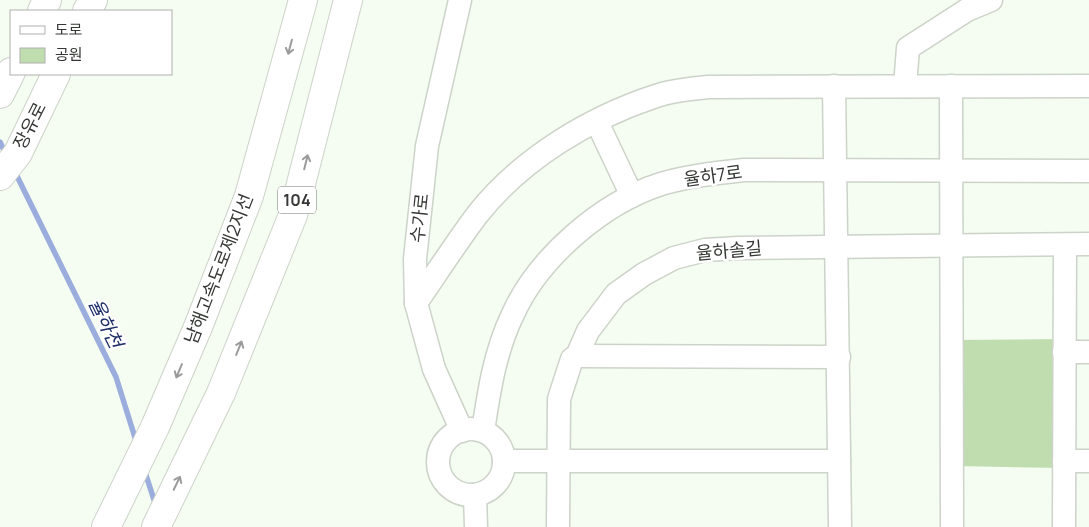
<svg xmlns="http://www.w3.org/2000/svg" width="1089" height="527" viewBox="0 0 1089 527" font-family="Manrope,'Noto Sans KR',sans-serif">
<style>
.green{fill:#c0ddb0}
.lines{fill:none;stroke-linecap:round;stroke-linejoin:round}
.stream{stroke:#9aaddd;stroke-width:5.5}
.minor-casing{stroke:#ccd3c9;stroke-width:25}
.major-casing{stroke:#ccd3c9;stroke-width:30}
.highway-casing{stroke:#ccd3c9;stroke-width:30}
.minor{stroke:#fff;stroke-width:22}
.major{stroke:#fff;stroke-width:28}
.highway{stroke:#fff;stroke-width:28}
.oneway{stroke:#9a9c9a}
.labels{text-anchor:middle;stroke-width:5;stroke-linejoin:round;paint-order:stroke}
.shield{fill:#fff;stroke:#727471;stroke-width:1}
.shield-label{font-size:16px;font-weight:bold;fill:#353834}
.street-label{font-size:18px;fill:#353834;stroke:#fff}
.water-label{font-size:19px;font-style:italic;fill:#1c2d67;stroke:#fff}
</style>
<rect width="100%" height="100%" fill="#f5fcf1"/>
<!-- green -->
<path class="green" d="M1062 339 1061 468 955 466V340Z"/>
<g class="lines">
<!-- stream -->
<g class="stream">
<path d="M0 142 6 155"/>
<path d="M14 170 116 377 137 444"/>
<path d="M144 469 156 506"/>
</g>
<!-- minor casing -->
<g class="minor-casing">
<g id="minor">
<path d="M460 0 427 146 415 259 416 303 434 369 462 431"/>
<path d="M834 86 840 527"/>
<path d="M905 86 908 48 967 10 991 0"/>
<path d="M951 86 952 527"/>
<path d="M597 122 632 196"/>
<path d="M416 303C436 274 456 243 477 215 521 159 589 118 656 96 673 90 691 89 708 87L1089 86"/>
<path d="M1064 352H1089"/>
<path d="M577 356 839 357"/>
<circle cx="471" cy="462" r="33"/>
<path d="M483 431C489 391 495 351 513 314 539 257 602 203 661 184 688 176 716 173 744 170L1089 171"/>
<path d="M504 461H839"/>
<path d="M1064 461H1089"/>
<path d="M475 495 476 527"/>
<path d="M558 527 559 399 572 359 577 356 588 331 616 294 644 274 674 258 705 250 738 248 1089 244"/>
<path d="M1064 527 1065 245"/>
</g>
</g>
<!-- major casing -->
<g class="major-casing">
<g id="major">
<path d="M42 11 47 0"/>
<path d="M87 11 93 0"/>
<path d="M0 94 11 72"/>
<path d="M0 176 18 153 56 74"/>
</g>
</g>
<!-- highway casing -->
<g class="highway-casing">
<g id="highway">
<path d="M106 527 155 427 198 327 249 196 303 0"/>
<path d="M156 527 221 393 293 215 348 0"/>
</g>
</g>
<!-- minor -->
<use href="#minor" class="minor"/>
<!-- major -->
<use href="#major" class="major"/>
<!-- highway -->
<use href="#highway" class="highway"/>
</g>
<!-- one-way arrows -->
<defs><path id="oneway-shaft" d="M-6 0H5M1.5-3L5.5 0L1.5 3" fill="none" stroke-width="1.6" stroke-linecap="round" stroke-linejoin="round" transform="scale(1.25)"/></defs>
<g class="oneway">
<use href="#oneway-shaft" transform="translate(290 47) rotate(105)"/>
<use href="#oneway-shaft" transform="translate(306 162) rotate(-76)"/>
<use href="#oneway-shaft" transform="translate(239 348) rotate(-68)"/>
<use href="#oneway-shaft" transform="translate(179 371) rotate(113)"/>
<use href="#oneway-shaft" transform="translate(177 483) rotate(-64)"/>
</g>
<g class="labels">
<!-- shield labels -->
<rect class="shield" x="278" y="186.5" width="38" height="27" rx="4"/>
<g class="shield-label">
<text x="297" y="206">104</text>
</g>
<!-- street labels -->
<g class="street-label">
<text transform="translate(30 126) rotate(-63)" y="6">장유로</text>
<text transform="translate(713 176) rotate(-8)" y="6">율하7로</text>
<text transform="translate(420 218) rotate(-84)" y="6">수가로</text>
<text transform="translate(729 251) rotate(-5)" y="6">율하솔길</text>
<text transform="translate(219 269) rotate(-69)" y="6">남해고속도로제2지선</text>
</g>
<!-- water labels -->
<g class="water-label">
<text transform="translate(106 323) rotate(64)" y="7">율하천</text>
</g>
</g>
<!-- legend -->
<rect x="10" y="10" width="162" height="65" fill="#ffffff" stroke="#aeafae"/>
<rect x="20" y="26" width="25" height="8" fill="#ffffff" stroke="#aeafae"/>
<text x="55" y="35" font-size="15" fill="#353834">도로</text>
<rect x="20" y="48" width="25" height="15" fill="#c0ddb0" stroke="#aeafae"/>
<text x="55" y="60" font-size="15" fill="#353834">공원</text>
</svg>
